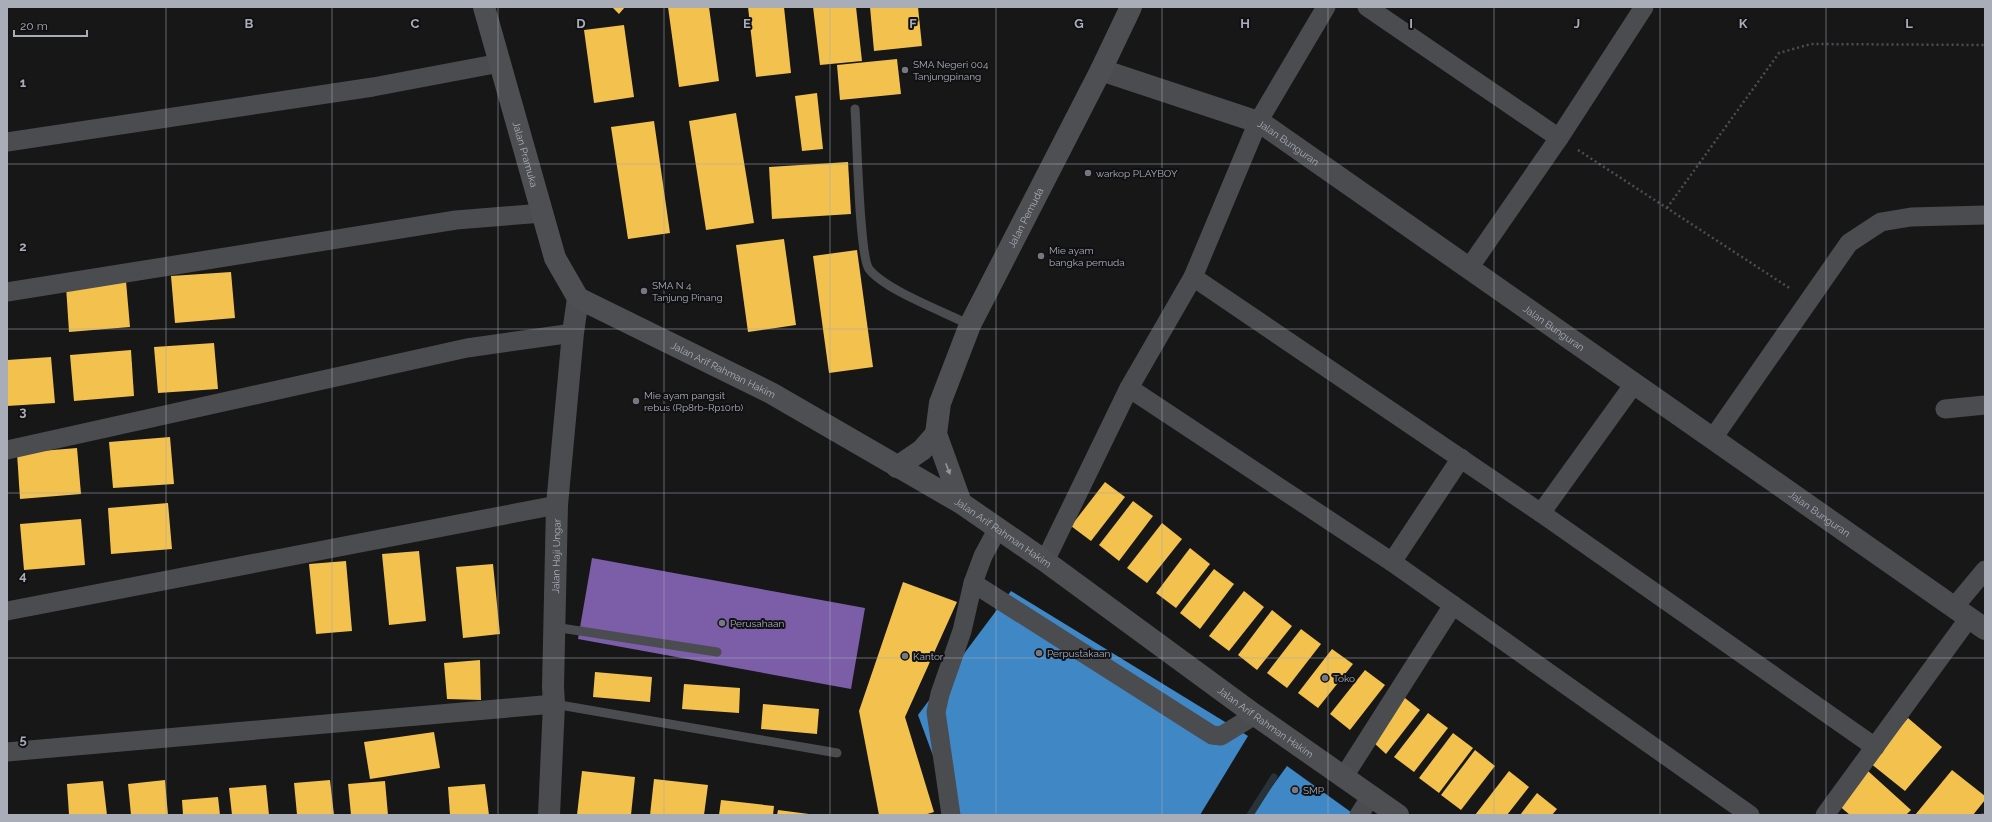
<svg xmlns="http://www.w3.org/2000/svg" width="1992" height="822" viewBox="0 0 1992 822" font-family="Raleway,sans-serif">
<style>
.homes{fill:#f2c14e}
.offices{fill:#7b5ea7}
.schools{fill:#3f88c5}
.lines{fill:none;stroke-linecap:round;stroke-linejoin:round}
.stream{stroke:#2a3239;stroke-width:7}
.path{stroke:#4d4e52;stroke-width:2.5;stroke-dasharray:2 3;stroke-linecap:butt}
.service{stroke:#4b4c50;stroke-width:9}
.minor{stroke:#4b4c50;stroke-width:19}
.tertiary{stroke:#4b4c50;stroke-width:22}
.primary{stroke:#4d4f52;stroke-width:22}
.oneway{fill:#91969e}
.grid{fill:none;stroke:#a8adb8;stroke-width:1;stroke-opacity:0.55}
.poi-dot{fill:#757880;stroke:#111113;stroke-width:1.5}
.labels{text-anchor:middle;stroke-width:4;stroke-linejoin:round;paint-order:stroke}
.poi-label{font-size:10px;fill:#a8adb8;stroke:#111113;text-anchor:start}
.street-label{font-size:10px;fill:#a8adb8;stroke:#111113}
.grid-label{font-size:13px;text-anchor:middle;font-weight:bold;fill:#a8adb8;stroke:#111113;stroke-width:4;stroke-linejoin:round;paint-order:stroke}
</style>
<rect width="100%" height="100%" fill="#171717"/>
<!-- homes -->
<g class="homes">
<path d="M612 7H625L619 14Z"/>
<path d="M668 7H709L719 81 679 87Z"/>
<path d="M748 7H784L791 73 756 77Z"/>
<path d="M813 7H856L862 61 820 65Z"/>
<path d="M870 7H918L922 46 874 51Z"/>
<path d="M624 25 634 97 594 103 584 30Z"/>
<path d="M897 59 901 94 840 100 837 65Z"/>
<path d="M817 93 823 149 802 151 795 96Z"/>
<path d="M736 113 754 223 706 230 689 121Z"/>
<path d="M654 121 670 233 628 239 611 127Z"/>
<path d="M848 162 851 214 772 219 769 167Z"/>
<path d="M784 239 796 325 748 332 736 245Z"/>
<path d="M857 250 873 367 829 373 813 256Z"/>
<path d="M231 272 235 318 175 323 171 276Z"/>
<path d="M126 281 130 327 69 332 66 286Z"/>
<path d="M214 343 218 389 158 393 154 347Z"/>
<path d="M131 350 134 396 74 401 70 355Z"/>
<path d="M51 357 55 403 7 406V360Z"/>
<path d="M170 437 174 484 113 488 109 442Z"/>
<path d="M77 448 81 494 20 499 17 453Z"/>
<path d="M1105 482 1125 497 1091 541 1071 526Z"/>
<path d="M1133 501 1153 516 1119 561 1099 545Z"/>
<path d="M168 503 172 549 111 554 108 508Z"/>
<path d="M81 519 85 565 24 570 20 524Z"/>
<path d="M1162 523 1182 539 1147 583 1127 568Z"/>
<path d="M1190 548 1210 564 1176 608 1156 593Z"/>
<path d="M419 551 426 621 389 625 382 554Z"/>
<path d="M346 561 352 631 316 634 309 564Z"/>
<path d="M493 564 500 634 463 638 456 567Z"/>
<path d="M1214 569 1234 584 1200 629 1180 613Z"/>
<path d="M903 582 957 602 905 717 934 812 924 815H879L859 711Z"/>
<path d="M1244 591 1264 607 1229 651 1209 636Z"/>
<path d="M1272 610 1292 626 1257 670 1238 655Z"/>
<path d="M1301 629 1321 644 1287 688 1267 673Z"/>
<path d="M1332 649 1353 664 1318 708 1298 693Z"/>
<path d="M480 660 481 700 447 699 444 663Z"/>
<path d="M1365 670 1385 685 1350 730 1330 714Z"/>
<path d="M595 672 652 677 650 702 593 697Z"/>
<path d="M684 684 740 688 739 713 682 709Z"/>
<path d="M1400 694 1420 710 1386 754 1373 742Z"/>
<path d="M763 704 819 709 817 734 761 729Z"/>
<path d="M1428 713 1448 728 1414 772 1394 757Z"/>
<path d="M1908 718 1942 747 1905 791 1870 763Z"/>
<path d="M434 732 440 768 370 779 364 742Z"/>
<path d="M1453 733 1473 748 1439 793 1419 778Z"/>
<path d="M1475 750 1495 766 1461 810 1441 795Z"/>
<path d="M1952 770 1985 796V800L1973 815H1915Z"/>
<path d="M582 771 635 777 631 815H577Z"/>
<path d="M1509 771 1529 787 1507 815H1475Z"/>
<path d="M1868 771 1911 810 1906 815H1850L1837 804Z"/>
<path d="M654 779 708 785 704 815H650Z"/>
<path d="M165 780 168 815H131L128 784Z"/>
<path d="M330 780 334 815H297L294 783Z"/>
<path d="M103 781 107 815H69L67 784Z"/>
<path d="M385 781 388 815H351L348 784Z"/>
<path d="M485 784 489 815H450L448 787Z"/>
<path d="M266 785 269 815H232L229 788Z"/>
<path d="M1537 793 1557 809 1552 815H1520Z"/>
<path d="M218 797 220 815H183L182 800Z"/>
<path d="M721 800 774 806 773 815H719Z"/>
<path d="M778 810 809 814V815H777Z"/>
</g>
<!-- offices -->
<path class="offices" d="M592 558 865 608 851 689 578 639Z"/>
<!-- schools -->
<g class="schools">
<path d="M1011 591 1248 736 1200 815H955L918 715Z"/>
<path d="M1287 766 1355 815H1251Z"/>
</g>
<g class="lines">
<!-- stream -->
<path class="stream" d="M1250 815 1274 777"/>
<!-- path -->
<g class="path">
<path d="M1578 150 1791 289"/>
<path d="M1667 208 1779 53 1811 44 1985 45"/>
<path d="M1982 815 1985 811"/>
</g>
<!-- service -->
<g class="service">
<path d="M855 109C857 133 859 256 869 269 885 290 945 312 970 325"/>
<path d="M554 627 717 652"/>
<path d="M554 704 837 753"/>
</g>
<!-- minor -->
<g class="minor">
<path d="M1367 7 1559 138"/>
<path d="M7 142 373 87 500 63"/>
<path d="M1469 268 1559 138 1644 7"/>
<path d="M1193 277 1541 513 1875 747"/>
<path d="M7 292 456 220 543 213"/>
<path d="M1129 388 1392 562 1750 815"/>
<path d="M1945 409 1985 405"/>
<path d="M1713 438 1849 243 1881 222 1911 217 1985 215"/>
<path d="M7 450 467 348 573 333"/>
<path d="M1541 513 1634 384"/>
<path d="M1045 561 1129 388 1193 277 1258 122 1326 7"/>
<path d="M1392 562 1461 458"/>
<path d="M973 583 1212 735 1221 736 1255 715"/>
<path d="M1955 606 1985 570"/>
<path d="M7 611 557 505"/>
<path d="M7 752 554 704"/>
<path d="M1343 778 1453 605"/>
<path d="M951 815 936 712 940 694 962 631 973 583 983 556 997 530"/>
<path d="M1359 815 1371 796"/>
<path d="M1825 815 1969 618"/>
</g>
<!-- tertiary -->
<g class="tertiary">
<path id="s1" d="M1101 70 1258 122 1267 127 1985 629"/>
<path id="s2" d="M549 815 554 704 553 687 557 505 573 333 578 298"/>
</g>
<!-- primary -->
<g class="primary">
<path id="s3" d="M484 7 555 258 578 298 771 393 961 503 1045 561 1255 715 1398 815"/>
<path d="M897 467 922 450 936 434"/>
<path id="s4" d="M961 503 936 434 940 403 970 325 1101 70 1131 7"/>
</g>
</g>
<!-- one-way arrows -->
<defs><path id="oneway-solid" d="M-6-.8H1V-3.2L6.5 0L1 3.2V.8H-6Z"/></defs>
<use class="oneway" href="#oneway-solid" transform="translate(948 469) rotate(69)"/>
<!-- grid -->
<path class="grid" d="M166 7V815M332 7V815M498 7V815M664 7V815M830 7V815M996 7V815M1162 7V815M1328 7V815M1494 7V815M1660 7V815M1826 7V815M7 164H1985M7 329H1985M7 493H1985M7 658H1985"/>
<!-- markers -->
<g class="poi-dot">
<circle cx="905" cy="70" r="4"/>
<circle cx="1088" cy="173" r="4"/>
<circle cx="1041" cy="256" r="4"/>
<circle cx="644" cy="291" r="4"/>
<circle cx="636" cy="401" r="4"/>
<circle cx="722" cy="623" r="4"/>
<circle cx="1039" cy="653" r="4"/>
<circle cx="905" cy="656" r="4"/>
<circle cx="1325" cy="678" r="4"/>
<circle cx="1295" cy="790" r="4"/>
</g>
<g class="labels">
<!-- poi labels -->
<g class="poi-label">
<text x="913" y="68">SMA Negeri 004<tspan x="913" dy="12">Tanjungpinang</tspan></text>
<text x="1096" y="177">warkop PLAYBOY</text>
<text x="1049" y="254">Mie ayam<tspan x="1049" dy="12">bangka pemuda</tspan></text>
<text x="652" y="289">SMA N 4<tspan x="652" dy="12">Tanjung Pinang</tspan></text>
<text x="644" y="399">Mie ayam pangsit<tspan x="644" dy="12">rebus (Rp8rb-Rp10rb)</tspan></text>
<text x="730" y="627">Perusahaan</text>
<text x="1047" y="657">Perpustakaan</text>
<text x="913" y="660">Kantor</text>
<text x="1333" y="682">Toko</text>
<text x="1303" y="794">SMP</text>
</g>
<!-- street labels -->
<g class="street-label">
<text dy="4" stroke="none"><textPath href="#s1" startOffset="202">Jalan Bunguran</textPath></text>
<text dy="4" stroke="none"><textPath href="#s3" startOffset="153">Jalan Pramuka</textPath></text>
<text dy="4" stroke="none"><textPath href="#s4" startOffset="309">Jalan Pemuda</textPath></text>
<text dy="4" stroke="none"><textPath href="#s1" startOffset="526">Jalan Bunguran</textPath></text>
<text dy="4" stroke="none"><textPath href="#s3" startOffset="469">Jalan Arif Rahman Hakim</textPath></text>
<text dy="4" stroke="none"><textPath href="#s1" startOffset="850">Jalan Bunguran</textPath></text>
<text dy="4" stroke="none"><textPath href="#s3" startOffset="793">Jalan Arif Rahman Hakim</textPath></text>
<text dy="4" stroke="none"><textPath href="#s2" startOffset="259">Jalan Haji Ungar</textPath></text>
<text dy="4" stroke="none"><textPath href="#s3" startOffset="1117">Jalan Arif Rahman Hakim</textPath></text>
</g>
</g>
<g class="grid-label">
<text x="249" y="28">B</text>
<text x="415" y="28">C</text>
<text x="581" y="28">D</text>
<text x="747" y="28">E</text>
<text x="913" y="28">F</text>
<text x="1079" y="28">G</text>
<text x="1245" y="28">H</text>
<text x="1411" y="28">I</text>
<text x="1577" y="28">J</text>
<text x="1743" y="28">K</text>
<text x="1909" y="28">L</text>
<text x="23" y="87">1</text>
<text x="23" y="251">2</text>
<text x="23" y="416">3</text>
<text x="23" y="580">4</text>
<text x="23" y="744">5</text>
</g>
<!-- border -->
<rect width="1992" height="822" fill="none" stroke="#a8adb8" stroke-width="16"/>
<!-- scale -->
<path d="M14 30v6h73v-6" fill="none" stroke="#a8adb8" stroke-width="2"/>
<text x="20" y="30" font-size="12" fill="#a8adb8" stroke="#111113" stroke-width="3" paint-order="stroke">20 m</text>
</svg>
